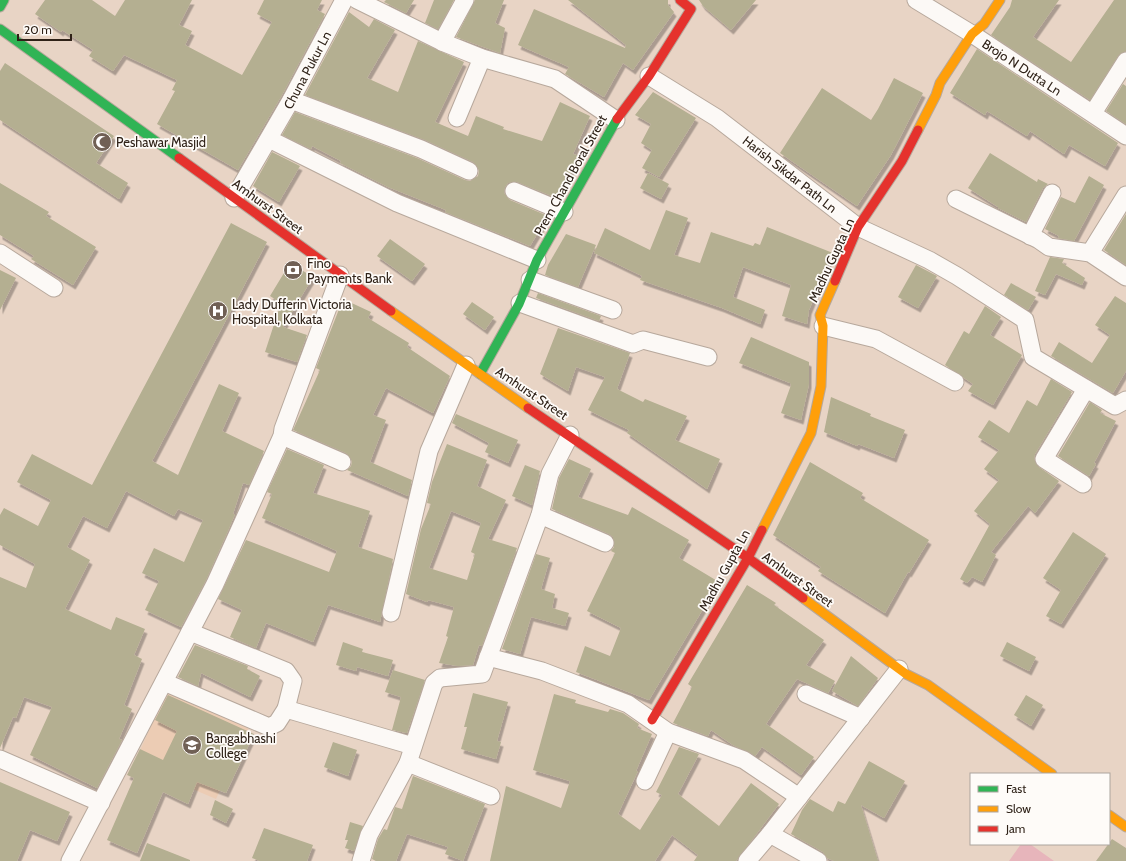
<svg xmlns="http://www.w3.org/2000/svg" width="1126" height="861" viewBox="0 0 1126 861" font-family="Cabin,sans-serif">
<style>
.built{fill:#ecccb4}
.green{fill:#e7b5bb}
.building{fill:#b4af91;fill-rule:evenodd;filter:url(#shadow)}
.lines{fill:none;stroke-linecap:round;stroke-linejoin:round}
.street-casing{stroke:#b7a89c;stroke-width:19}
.fast-casing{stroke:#b7a89c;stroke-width:11}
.slow-casing{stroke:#b7a89c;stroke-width:11}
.jam-casing{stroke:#b7a89c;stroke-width:11}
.street{stroke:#fcf9f6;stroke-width:17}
.fast{stroke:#30b455;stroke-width:9}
.slow{stroke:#ff9f0a;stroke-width:9}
.jam{stroke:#e5322d;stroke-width:9}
.labels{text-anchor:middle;stroke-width:3.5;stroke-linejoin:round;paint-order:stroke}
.street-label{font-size:13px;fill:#2f2218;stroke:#fefbf8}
.poi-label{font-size:13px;fill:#2f2218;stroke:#fefbf8;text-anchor:start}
</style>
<defs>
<filter id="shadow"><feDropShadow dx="2.5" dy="4.5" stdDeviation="0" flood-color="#0004"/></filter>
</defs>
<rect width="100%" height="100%" fill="#e8d4c5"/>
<!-- built -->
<path class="built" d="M167 690 249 727 216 799 134 764Z"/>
<!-- green -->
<path class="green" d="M1021 844H1030L1054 861H1009Z"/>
<!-- building -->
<g class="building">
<path d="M45 0H92L115 16 125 0H192L179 25 192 31 185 45 242 75 272 22 257 14 264 0H322L317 10 325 14 282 95 238 170 157 124 175 91 172 90 177 80 124 55 113 71 89 56 93 50 62 30 61 32 35 14Z"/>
<path d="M386 0H414L406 13 384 2Z"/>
<path d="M434 0H454L438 29 425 23Z"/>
<path d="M475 0H504L495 23 505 28 500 53 456 37Z"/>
<path d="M568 0H668V5L674 12 633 70 623 63 604 97 565 74 569 67 518 45 534 9 625 48 626 45Z"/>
<path d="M699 0H756L731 30 703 6Z"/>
<path d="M1012 0H1059L1033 37 1071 62 1114 0H1126V51L1118 56 1090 100 991 35 1010 7Z"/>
<path d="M349 12 369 27 374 19 395 30 367 78 398 92 418 41 464 62 435 122 468 136 476 116 504 127 503 129 542 141 560 102 590 116 573 154 579 156 557 198 517 182 508 183 505 187 504 193 510 200 548 216 530 246 445 212 446 210 388 187 340 163 341 161 312 146 311 149 282 135 295 112 417 158 465 180 470 181 478 176 479 170 473 162 425 140 305 95Z"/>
<path d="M977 49 1118 143 1105 166 1069 145 1064 154 1030 131 1027 136 987 111 985 115 950 93Z"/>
<path d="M5 63 114 136 96 163 128 183 119 199 0 120V71Z"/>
<path d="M894 78 923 93 891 155 857 206 780 153 822 88 871 120 878 109Z"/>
<path d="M1123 84 1126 86V124L1106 111Z"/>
<path d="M653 92 696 118 659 177 642 168 652 150 641 143 651 124 635 115Z"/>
<path d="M272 152 300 166 279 202 253 186Z"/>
<path d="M990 153 1037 182 1038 179 1048 184 1043 188 1026 222 998 208V207L968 188Z"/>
<path d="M648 173 669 184 661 199 640 188Z"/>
<path d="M1089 176 1104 185 1074 241 1058 238 1059 236 1045 229 1061 197 1075 203Z"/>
<path d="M0 183 49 212 46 216 96 247 73 285 31 259 34 256 0 235Z"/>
<path d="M666 210 688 218 674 255 700 263 711 232 753 246 755 243 760 245 767 227 833 253 809 310 807 324 782 316 791 285 743 267 733 297 765 310 760 324 722 308 640 280 642 276 594 253 605 228 650 250Z"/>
<path d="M1126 214V265L1104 250Z"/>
<path d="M231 223 267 242 152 461 178 475 219 384 239 393 222 431 264 451 249 485 243 483 233 514H235L227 533 206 580 181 627 145 610 159 581 142 573 154 548 184 562 203 520 178 509 174 516 126 491 107 528 83 516 67 547 90 560 65 609 111 630 116 617 145 629 134 655 142 659 124 705 132 709 119 739 122 740 97 788 30 755 52 707 24 697 16 718 13 717 0 748V577L26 588 35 564 0 545V515L4 508 38 526 51 500 17 482 32 454 92 485Z"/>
<path d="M566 234 596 245 578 287 545 275 548 265Z"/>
<path d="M390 239 425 264 412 281 377 256Z"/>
<path d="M1050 257 1064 259 1062 263 1085 278 1082 285 1056 274 1045 295 1035 291Z"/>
<path d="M290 263 313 277 283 327 307 335 297 362 265 352 281 303 270 296Z"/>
<path d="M916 265 937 276 918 308 898 297Z"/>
<path d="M0 270 16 278 0 310Z"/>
<path d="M1011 283 1036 297 1028 310 1004 295Z"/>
<path d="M538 293 601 316 599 321 536 298Z"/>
<path d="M1115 296 1126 303V371L1113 393 1051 356 1059 342 1092 363 1110 335 1095 325Z"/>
<path d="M343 299 371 312 368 318 409 343 407 347 450 376 433 413 386 388 373 415 386 420 370 462 412 480 408 496 347 470 351 466 352 461 346 453 293 430 320 370 316 368Z"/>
<path d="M472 302 494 317 485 330 463 314Z"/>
<path d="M985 306 1001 317 990 335 1022 355 993 405 968 391 973 384 945 365 964 331 969 334Z"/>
<path d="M558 328 630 353 617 389 643 402 645 399 687 416 675 440 720 459 707 489 627 433 629 430 588 410 605 377 576 367 568 391 540 374Z"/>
<path d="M751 337 809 362V384L801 420 781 413 791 385 790 383 739 363Z"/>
<path d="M1051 379 1072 392 1035 454 1034 459 1039 467 1059 481 1035 513 1028 506 991 552 996 555 982 582 972 577 967 583 960 579 990 524 974 511 999 480 984 469 999 450 978 437 989 420 1009 433 1027 400 1037 406Z"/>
<path d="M831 397 871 414 870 416 905 430 894 458 858 444 857 446 824 432Z"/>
<path d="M1090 402 1102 410 1100 413 1116 421 1094 463 1096 464 1089 476 1058 456Z"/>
<path d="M456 414 518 440 508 463 485 452 489 443 452 423Z"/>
<path d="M447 444 487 460 477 486 506 500 488 539 517 548 482 646 479 645 473 665 458 666 439 663 448 637 446 636 454 607 428 600 427 602 406 594 421 529 431 504 427 503 432 482ZM451 511 481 523 471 552 475 554 467 580 429 568Z"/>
<path d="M287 449 324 465 313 493 370 511 358 547 393 559 380 622 328 605 313 642 266 623 256 648 230 637 242 610 218 599 246 540 329 572 337 551 262 518 272 494 267 492Z"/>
<path d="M569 459 591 469 578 497 628 515 632 507 689 540 679 558 719 582 649 700 576 672 585 646 610 656 621 628 587 611 615 553 611 551 614 547 613 537 609 534 552 509 559 478Z"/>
<path d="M810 462 863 493 860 498 929 540 909 573 908 572 885 613 818 571 821 567 773 535Z"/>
<path d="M525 465 540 471 532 505 512 496Z"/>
<path d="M1073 532 1106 554 1061 624 1046 616 1061 590 1043 578Z"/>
<path d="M536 554 550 558 541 589 555 594 552 608 569 613 565 626 531 617 520 654 502 649Z"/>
<path d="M747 585 776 603 774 605 824 640 806 665 835 681 828 693 797 679 766 724 814 757 801 775 762 747 755 756 733 745 711 730 708 736 673 723 692 687 688 684Z"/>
<path d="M343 642 363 649 362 652 393 660 388 676 357 667 356 671 336 665Z"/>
<path d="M1007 642 1036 657 1029 671 1000 656Z"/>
<path d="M195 645 248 666 247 669 260 676 250 697 201 673 198 686 178 677Z"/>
<path d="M851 656 878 678 858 706 832 691Z"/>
<path d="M393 670 425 680 407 733 392 730 401 697 385 692Z"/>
<path d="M473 693 508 702 497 741 501 742 496 759 461 749 467 727H464Z"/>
<path d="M554 694 576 700 575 703 608 712 610 709 623 713 639 724 637 728 652 734 636 771H638L618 814 640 830 662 795 656 792 679 747 699 754 678 794 719 826 751 783 779 804 736 861H694L698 855 672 835 655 861H490L506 786 561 808 570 781 533 770Z"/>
<path d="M168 695 254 734 226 793 197 782 188 804 163 792 137 853 107 840 134 778 127 775 140 749 163 760 177 731 155 720Z"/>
<path d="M1026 695 1043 705 1031 726 1014 715Z"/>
<path d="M333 742 357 750 348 776 324 767Z"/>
<path d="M869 761 905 781 884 818 861 805 878 861H834L827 858 823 852 791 834 802 810 810 799 833 812 838 801 845 804Z"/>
<path d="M413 776 485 804 463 861 445 854 448 847 407 834 396 861H376L372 859 378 839 384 829 387 830 395 807 402 809Z"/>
<path d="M0 782 70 812 57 841 30 830 17 861H0Z"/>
<path d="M215 800 233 809 226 823 210 815Z"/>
<path d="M350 822 363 826 354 851 345 848 348 840H345Z"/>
<path d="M264 828 313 845 307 861H260L252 858Z"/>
<path d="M1112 839 1126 848V861H1096Z"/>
<path d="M147 843 190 860V861H140Z"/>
</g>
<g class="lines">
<!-- street casing -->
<g class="street-casing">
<g id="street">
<path d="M357 0 442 42 482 58 555 79 616 120"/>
<path d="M916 0 972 34 1126 136"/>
<path d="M442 42 465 0"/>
<path d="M649 76 717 118 858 227 929 260 957 276 1025 320 1033 357 1115 406 1126 400"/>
<path d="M291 100 421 149 469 171"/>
<path d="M1093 113 1126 61"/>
<path d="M457 118 482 58"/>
<path d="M269 139 397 203 537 260"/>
<path d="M514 191 564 212"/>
<path d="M234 198 291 100 344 0"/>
<path d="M956 199 1039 240 1049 247 1090 253 1126 277"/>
<path d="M1030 236 1052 193"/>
<path d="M0 253 54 288"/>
<path d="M1090 253 1126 195"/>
<path d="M530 280 613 310"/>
<path d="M520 303 633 344 643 340 708 357"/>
<path d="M823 326 876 339 955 382"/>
<path d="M282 436 342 462"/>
<path d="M1083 484 1044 459 1086 389"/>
<path d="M540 515 605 543"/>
<path d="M391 613 429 451 466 365"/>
<path d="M190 632 286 671 293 681 286 709"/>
<path d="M488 657 542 671 628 704 668 732 744 760 799 797"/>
<path d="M164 682 269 727 277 723 286 709 413 746"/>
<path d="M806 694 861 718"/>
<path d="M0 759 101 803"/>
<path d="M408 763 491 796"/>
<path d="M645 781 668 732"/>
<path d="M770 834 818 861"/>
<path d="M70 861 215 584 282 436 283 429 340 275"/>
<path d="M361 861 369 835 408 763 434 683 440 678 482 674 540 515 550 474 570 435"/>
<path d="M747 861 770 834 899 669"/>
</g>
</g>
<!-- fast casing -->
<g class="fast-casing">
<g id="fast">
<path d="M0 7 4 0"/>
<path d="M0 29 179 158"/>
<path d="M480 374 519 304 537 260 617 119"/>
</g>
</g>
<!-- slow casing -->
<g class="slow-casing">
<g id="slow">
<path d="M918 130 936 95 940 83 972 34 984 24 1000 0"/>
<path d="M391 311 528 408"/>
<path d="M762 530 811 433 821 386 823 326 820 315 835 281"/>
<path d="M803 598 906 674 928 685 1052 774"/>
<path d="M1109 815 1126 827"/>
</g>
</g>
<!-- jam casing -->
<g class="jam-casing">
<g id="jam">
<path d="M617 119 649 76 691 9 680 0"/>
<path d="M179 158 391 311"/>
<path d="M835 281 858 227 902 161 918 130"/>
<path d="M528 408 748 558 803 598"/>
<path d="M652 720 748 558 762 530"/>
</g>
</g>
<!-- street -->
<use href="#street" class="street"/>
<!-- fast -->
<use href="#fast" class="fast"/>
<!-- slow -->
<use href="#slow" class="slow"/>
<!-- jam -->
<use href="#jam" class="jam"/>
</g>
<!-- icons -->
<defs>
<g id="mosque-disc" transform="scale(1)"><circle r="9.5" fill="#706055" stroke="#fefbf8"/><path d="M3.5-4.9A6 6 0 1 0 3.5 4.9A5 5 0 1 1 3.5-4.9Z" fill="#fff"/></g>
<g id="bank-disc" transform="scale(1)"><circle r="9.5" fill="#706055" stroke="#fefbf8"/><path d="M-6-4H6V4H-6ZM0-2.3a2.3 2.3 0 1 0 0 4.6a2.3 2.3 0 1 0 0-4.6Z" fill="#fff"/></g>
<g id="hospital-disc" transform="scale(1)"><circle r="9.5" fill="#706055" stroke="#fefbf8"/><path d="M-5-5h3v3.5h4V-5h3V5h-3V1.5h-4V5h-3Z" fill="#fff"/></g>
<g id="university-disc" transform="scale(1)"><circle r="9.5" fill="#706055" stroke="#fefbf8"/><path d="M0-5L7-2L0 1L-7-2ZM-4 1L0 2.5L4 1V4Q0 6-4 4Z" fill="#fff"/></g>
</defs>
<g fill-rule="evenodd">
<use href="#mosque-disc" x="102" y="142"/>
<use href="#bank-disc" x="293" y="270"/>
<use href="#hospital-disc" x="218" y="311"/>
<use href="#university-disc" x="192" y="745"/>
</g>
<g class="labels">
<!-- street labels -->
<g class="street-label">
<text transform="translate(1022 67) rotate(33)" y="5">Brojo N Dutta Ln</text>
<text transform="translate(307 70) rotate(-62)" y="5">Chuna Pukur Ln</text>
<text transform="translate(790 174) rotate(38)" y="5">Harish Sikdar Path Ln</text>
<text transform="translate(570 175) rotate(-61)" y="5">Prem Chand Boral Street</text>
<text transform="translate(268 206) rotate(36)" y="5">Amhurst Street</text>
<text transform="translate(831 260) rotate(-65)" y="5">Madhu Gupta Ln</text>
<text transform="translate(532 393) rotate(34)" y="5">Amhurst Street</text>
<text transform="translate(724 570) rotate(-61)" y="5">Madhu Gupta Ln</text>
<text transform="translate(798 579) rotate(36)" y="5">Amhurst Street</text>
</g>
<!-- poi labels -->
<g class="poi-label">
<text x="116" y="147">Peshawar Masjid</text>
<text x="307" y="268">Fino<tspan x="307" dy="15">Payments Bank</tspan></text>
<text x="232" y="309">Lady Dufferin Victoria<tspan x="232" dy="15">Hospital, Kolkata</tspan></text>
<text x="206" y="743">Bangabhashi<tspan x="206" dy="15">College</tspan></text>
</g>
</g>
<!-- legend -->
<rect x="970" y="773" width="140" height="72" fill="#fefbf8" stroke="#aba49e"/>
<rect x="978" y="786" width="20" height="6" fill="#30b455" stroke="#aba49e"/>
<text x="1006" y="793" font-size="12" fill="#2f2218">Fast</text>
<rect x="978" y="806" width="20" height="6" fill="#ff9f0a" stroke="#aba49e"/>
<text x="1006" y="813" font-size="12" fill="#2f2218">Slow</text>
<rect x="978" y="826" width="20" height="6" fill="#e5322d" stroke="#aba49e"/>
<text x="1006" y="833" font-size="12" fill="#2f2218">Jam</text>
<!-- scale -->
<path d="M18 34v6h53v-6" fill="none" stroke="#2f2218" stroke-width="2"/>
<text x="24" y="34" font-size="12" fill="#2f2218" stroke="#fefbf8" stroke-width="3" paint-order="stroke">20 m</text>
</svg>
